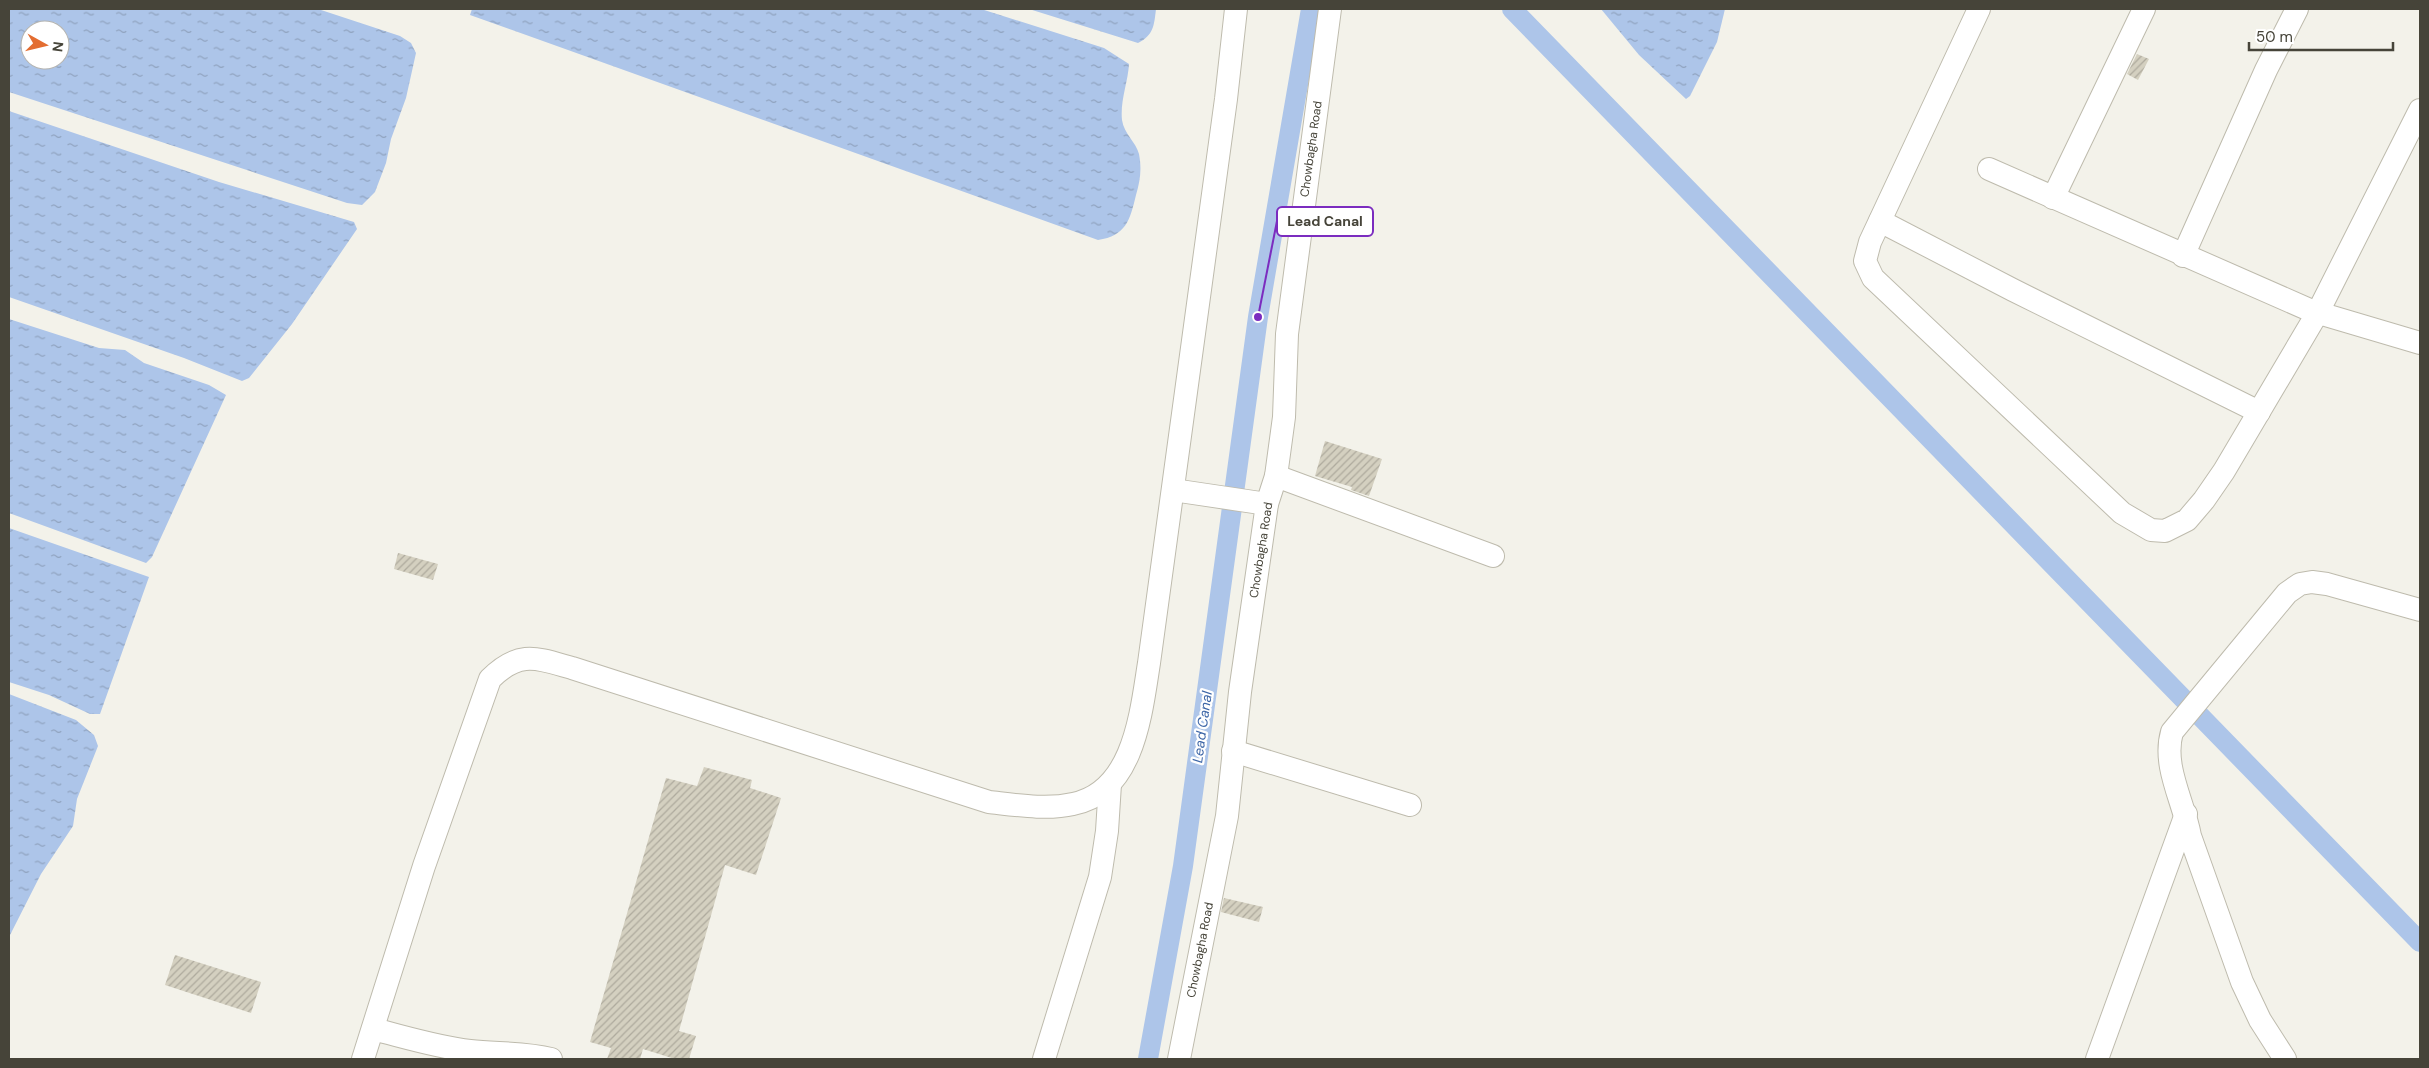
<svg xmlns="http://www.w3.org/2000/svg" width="2429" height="1068" viewBox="0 0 2429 1068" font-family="'DM Sans',sans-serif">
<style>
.water{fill:url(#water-ripples);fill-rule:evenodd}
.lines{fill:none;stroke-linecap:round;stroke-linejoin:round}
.canal{stroke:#adc5e9;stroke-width:20}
.building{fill:url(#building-hatch)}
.street-casing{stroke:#bebbad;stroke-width:24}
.street{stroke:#fff;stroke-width:22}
.labels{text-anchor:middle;stroke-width:4.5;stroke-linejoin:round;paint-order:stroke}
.street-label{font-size:12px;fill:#464439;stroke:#fff}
.water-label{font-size:14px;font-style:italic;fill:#3d66a7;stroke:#fff}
.leader{fill:none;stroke:#7b2cbf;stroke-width:2}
.callout-dot{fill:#7b2cbf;stroke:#fff;stroke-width:2}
.callout{fill:#fff;stroke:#7b2cbf;stroke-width:2}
.callout-label{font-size:14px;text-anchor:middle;font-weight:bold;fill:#464439}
</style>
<defs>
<pattern id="water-ripples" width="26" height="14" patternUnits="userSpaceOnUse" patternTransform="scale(1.25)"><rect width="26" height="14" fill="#adc5e9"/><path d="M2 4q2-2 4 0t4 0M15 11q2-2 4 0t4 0" fill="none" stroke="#8fa2be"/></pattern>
<pattern id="building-hatch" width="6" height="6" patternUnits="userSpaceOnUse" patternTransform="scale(1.25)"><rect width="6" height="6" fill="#d4d0c0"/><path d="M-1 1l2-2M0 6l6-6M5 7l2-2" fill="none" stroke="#aeaa9d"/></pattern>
</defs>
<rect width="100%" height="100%" fill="#f3f2ea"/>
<!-- water -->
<g class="water">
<path d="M9 9H318L400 36 411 43 416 53 406 98 391 139 386 163 375 192 362 205 347 203 9 92ZM30 30H60V60H30Z"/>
<path d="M472 9H981L1104 48 1129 64C1128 82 1120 101 1122 120 1124 134 1136 142 1139 154 1142 170 1140 181 1136 195 1130 220 1126 236 1098 240L470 15Z"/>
<path d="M1029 9H1156C1154 25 1154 35 1138 43Z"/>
<path d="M1601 9H1725L1717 42 1690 96 1686 99 1639 55Z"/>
<path d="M9 111 219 182 354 222 357 229 292 324 249 378 242 381 184 358 9 297Z"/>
<path d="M9 319 99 348 125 350 144 363 209 385 226 395 152 557 146 563 9 513Z"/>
<path d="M9 528 149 577 100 714H90L49 695 9 682Z"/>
<path d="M9 694 76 720 94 735 98 746 77 799 73 826 41 874 9 937Z"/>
</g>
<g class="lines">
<!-- canal -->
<g class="canal">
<path d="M1512 9 2420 942"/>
<path d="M1148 1059 1183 866 1258 317 1311 9"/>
</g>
</g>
<!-- building -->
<g class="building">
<path d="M2137 54 2149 59 2138 80 2127 74Z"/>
<path d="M1325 441 1382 459 1369 496 1351 490 1352 487 1315 476Z"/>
<path d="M398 553 438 564 433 580 394 569Z"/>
<path d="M704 767 752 780 750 788 781 798 756 875 725 865 679 1031 696 1036 689 1059H675L643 1049 640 1059H607L611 1048 590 1042 666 778 697 786Z"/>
<path d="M1224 898 1263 907 1259 922 1221 912Z"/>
<path d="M175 955 261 982 251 1013 165 985Z"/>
</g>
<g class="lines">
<!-- street casing -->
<g class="street-casing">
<g id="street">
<path d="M1979 9 1870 242 1865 261 1873 278 2122 513 2151 530 2165 531 2187 520 2204 500 2224 471 2318 312 2420 110"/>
<path d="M1989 169 2312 311 2420 343"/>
<path d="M2053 198 2144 9"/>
<path d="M1880 221 2013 290 2259 412"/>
<path d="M2183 256 2266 70 2297 9"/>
<path d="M1276 476 1493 556"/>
<path d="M1173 490 1267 504"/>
<path d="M1233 751 1410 805"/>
<path d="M373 1029C405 1037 437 1047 470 1051 497 1054 524 1052 551 1059"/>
<path d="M363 1059 424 866 490 679C519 650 536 658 572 668L989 802C1016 805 1047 810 1073 804 1134 792 1141 713 1149 663L1226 99 1236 9"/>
<path d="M1044 1059 1100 877 1107 831 1110 784"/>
<path d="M1179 1059 1227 816 1240 692 1267 504 1276 476 1284 417 1287 334 1330 9"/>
<path d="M2097 1059 2186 814"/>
<path d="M2285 1059 2260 1020 2242 982 2190 836C2184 802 2162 766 2172 732L2287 593 2300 584 2312 582 2327 584 2420 610"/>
</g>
</g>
<!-- street -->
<use href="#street" class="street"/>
</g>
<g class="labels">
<!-- street labels -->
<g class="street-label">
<text transform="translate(1311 149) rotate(-82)" y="4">Chowbagha Road</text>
<text transform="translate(1261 550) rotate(-81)" y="4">Chowbagha Road</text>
<text transform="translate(1200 950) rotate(-79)" y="4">Chowbagha Road</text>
</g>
<!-- water labels -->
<g class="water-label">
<text transform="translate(1202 727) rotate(-82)" y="5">Lead Canal</text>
</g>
</g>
<!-- callouts -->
<path class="leader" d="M1258 317L1277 221"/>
<circle class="callout-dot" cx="1258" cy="317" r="5"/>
<rect class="callout" x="1277" y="207" width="96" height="29" rx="5"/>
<g class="callout-label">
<text x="1325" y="226">Lead Canal</text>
</g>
<!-- border -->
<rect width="2429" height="1068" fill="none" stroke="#464439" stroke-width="20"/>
<!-- north arrow -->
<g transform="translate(45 45) rotate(98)"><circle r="24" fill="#ffffff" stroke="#b5b4b0"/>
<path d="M0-4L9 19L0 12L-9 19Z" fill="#e36d31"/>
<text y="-8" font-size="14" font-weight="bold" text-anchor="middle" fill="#464439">N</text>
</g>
<!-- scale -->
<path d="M2249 42v8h144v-8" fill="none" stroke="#464439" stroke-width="2.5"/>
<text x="2256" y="42" font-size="15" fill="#464439" stroke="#ffffff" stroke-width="4" paint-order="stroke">50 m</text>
</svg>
